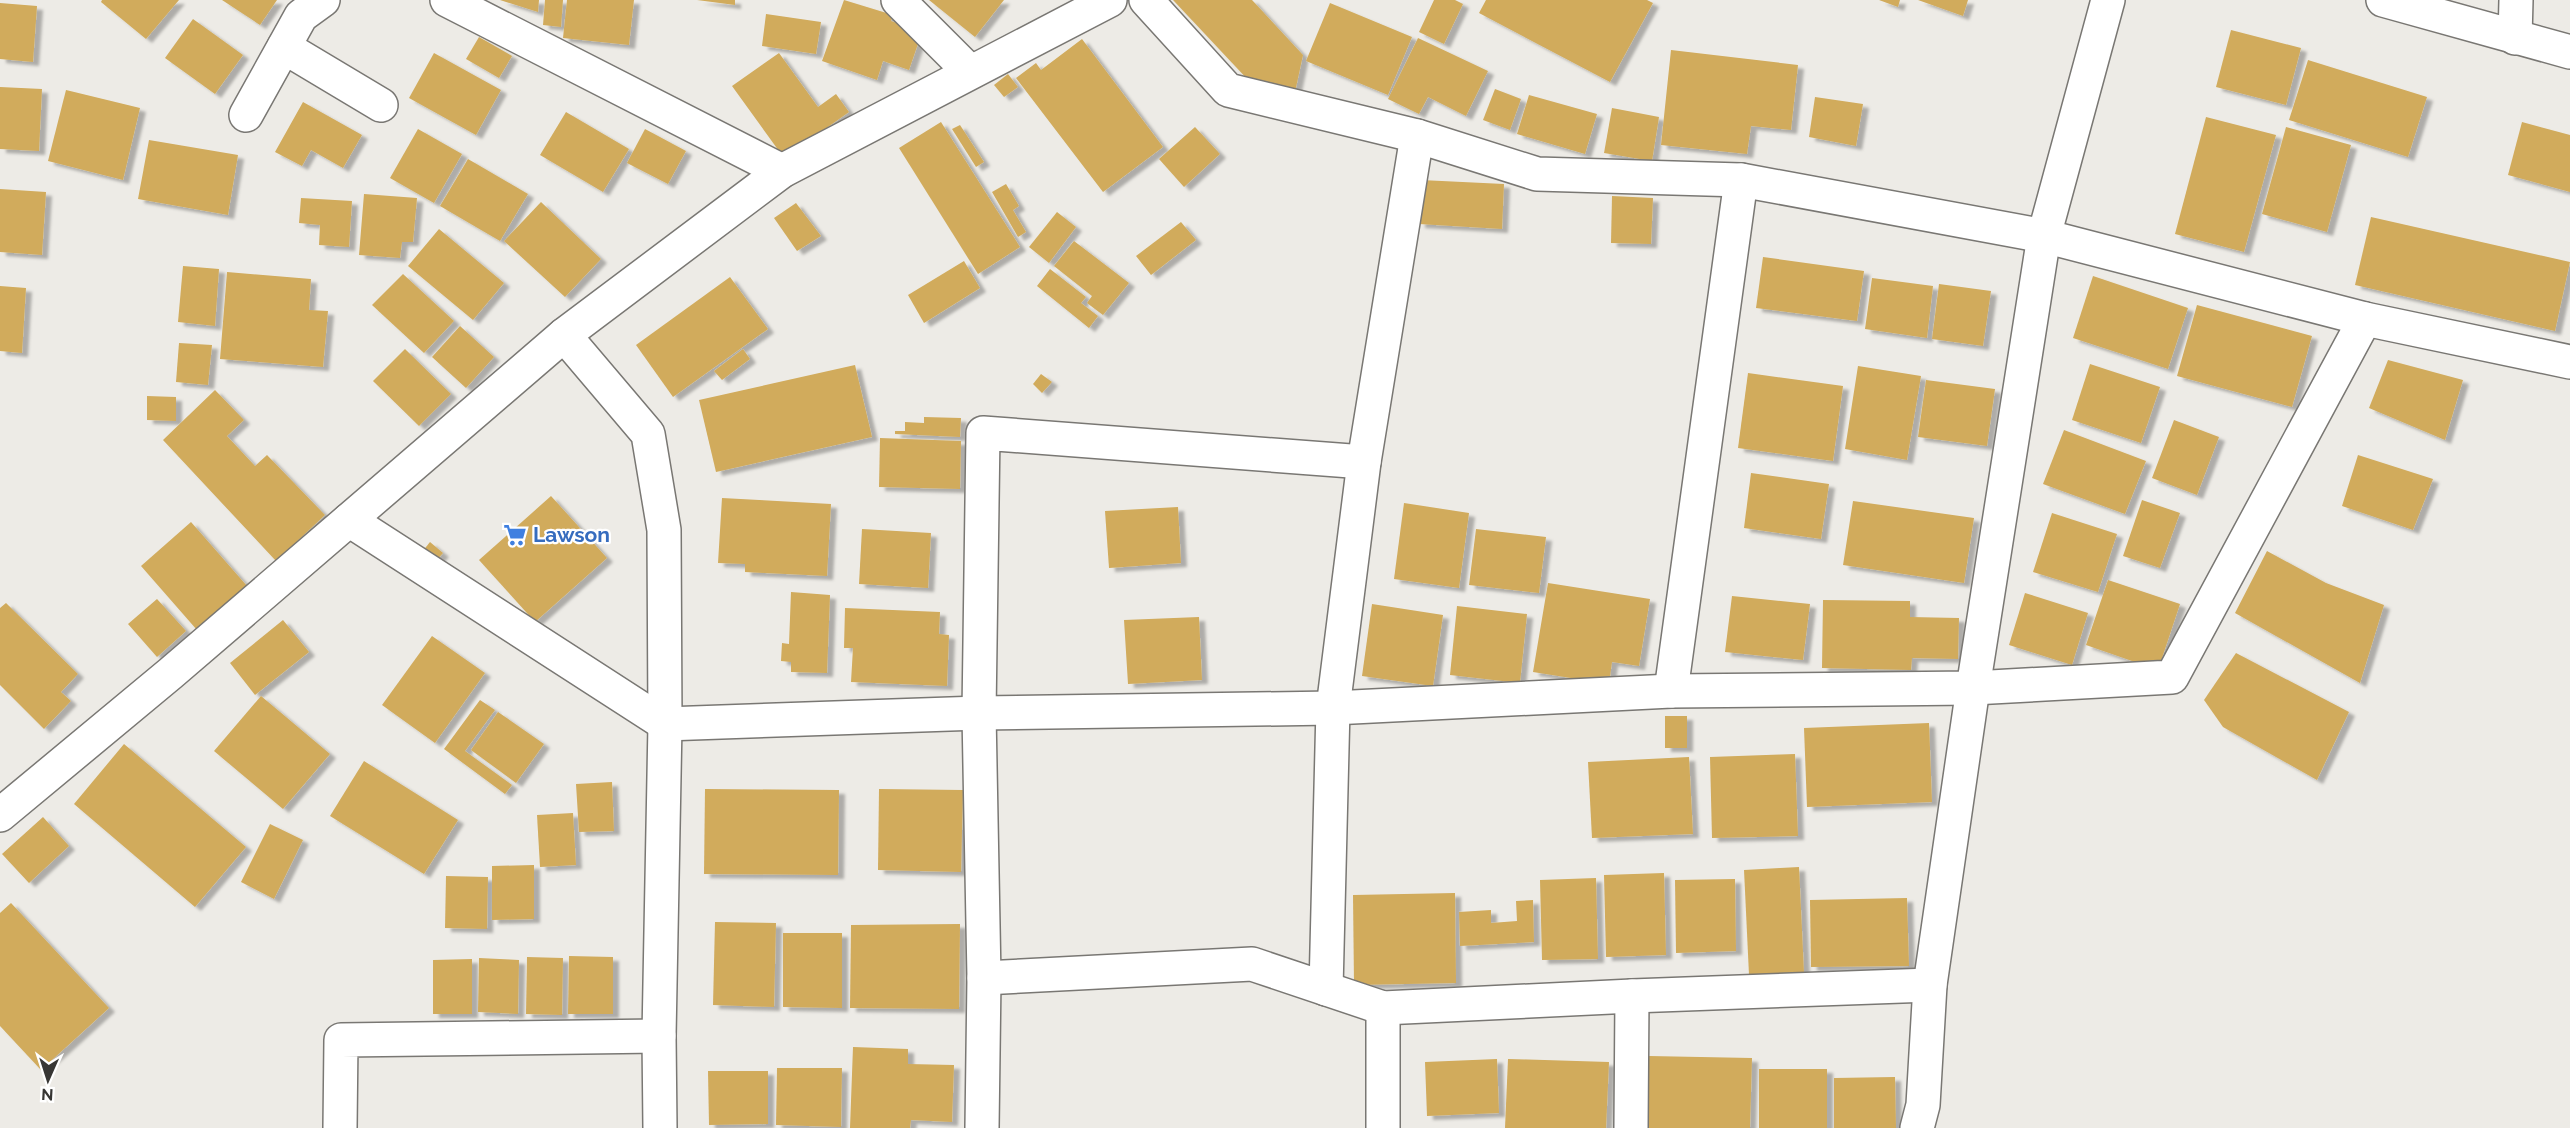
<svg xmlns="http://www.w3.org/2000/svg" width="2570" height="1128" viewBox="0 0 2570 1128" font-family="Raleway,sans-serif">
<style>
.building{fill:#d1ab5b;filter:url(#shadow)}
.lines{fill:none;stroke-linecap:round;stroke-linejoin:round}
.street-casing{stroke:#797773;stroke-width:36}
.secondary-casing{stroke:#797773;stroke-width:36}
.street{stroke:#fff;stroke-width:33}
.secondary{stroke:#fff;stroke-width:33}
.labels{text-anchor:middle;stroke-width:4.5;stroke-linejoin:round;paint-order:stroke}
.shop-label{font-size:21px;font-weight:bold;fill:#366cbe;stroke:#fff;text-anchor:start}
</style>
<defs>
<filter id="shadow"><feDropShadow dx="6" dy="4" stdDeviation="1.5" flood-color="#0004"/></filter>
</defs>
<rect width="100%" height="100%" fill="#edebe6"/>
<!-- building -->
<g class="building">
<path d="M102 0H179L146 39 101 2Z"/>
<path d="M222 0H277L260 25Z"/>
<path d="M501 0H539L538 12 500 0Z"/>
<path d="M545 0H563L561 27 543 25Z"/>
<path d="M567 0H634L629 45 563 38Z"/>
<path d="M697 0H735V5Z"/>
<path d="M844 0 893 15 891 21 922 32 909 70 883 61 877 80 822 61Z"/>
<path d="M929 0H1004L975 37Z"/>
<path d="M1173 0H1252L1303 55 1295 92 1250 82Z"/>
<path d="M1434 0H1455L1463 4 1444 44 1419 32Z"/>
<path d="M1486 0H1647L1653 3 1610 82 1479 13Z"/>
<path d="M1879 0H1900L1898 7Z"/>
<path d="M1918 0H1968L1963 16Z"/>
<path d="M0 3 37 6 33 62 0 59Z"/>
<path d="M1330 3 1412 37 1388 95 1306 61Z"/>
<path d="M766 14 821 22 816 54 762 46Z"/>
<path d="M193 19 243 55 215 94 165 58Z"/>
<path d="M2231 30 2301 48 2286 105 2216 87Z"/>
<path d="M479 37 512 56 499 78 466 59Z"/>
<path d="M1418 38 1488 71 1466 116 1428 97 1419 114 1388 99Z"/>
<path d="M1082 39 1163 147 1103 192 1016 78 1036 63 1041 70Z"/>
<path d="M1671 50 1798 65 1791 130 1751 126 1747 154 1661 145Z"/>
<path d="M434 53 501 90 476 135 409 98Z"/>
<path d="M779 53 818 107 836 94 849 112 784 158 732 86Z"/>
<path d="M2308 60 2427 97 2408 157 2289 120Z"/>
<path d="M1008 74 1018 87 1004 97 994 85Z"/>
<path d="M0 87 42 89 39 151 0 149Z"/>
<path d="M1495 89 1521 99 1510 130 1483 120Z"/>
<path d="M66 90 140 108 123 180 48 161Z"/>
<path d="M1529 95 1597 114 1585 154 1517 134Z"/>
<path d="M1815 97 1863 104 1856 146 1809 137Z"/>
<path d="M303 102 362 135 343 168 311 150 302 166 275 152Z"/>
<path d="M1612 108 1659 117 1652 161 1604 153Z"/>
<path d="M566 112 629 149 603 192 540 155Z"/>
<path d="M2206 117 2276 135 2244 252 2175 234Z"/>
<path d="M941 122 1020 247 978 274 899 148Z"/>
<path d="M2522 122 2570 135V192L2508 175Z"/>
<path d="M960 125 984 162 976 167 952 129Z"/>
<path d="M1195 127 1220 154 1184 187 1159 159Z"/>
<path d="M2286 127 2351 145 2327 232 2262 214Z"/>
<path d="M418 129 462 154 434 203 390 178Z"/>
<path d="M645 129 686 151 668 184 627 163Z"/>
<path d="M149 140 238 155 228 215 138 199Z"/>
<path d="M468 159 528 194 500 241 440 206Z"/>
<path d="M1421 180 1504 184 1502 229 1419 224Z"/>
<path d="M1006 184 1019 206 1013 210 1026 232 1018 237 992 192Z"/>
<path d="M0 189 46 192 42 255 0 252Z"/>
<path d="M364 194 417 198 413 242H402L400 258 359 255Z"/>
<path d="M1612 196 1653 198 1651 244 1611 243Z"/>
<path d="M301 198 352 201 349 247 319 245 320 225 299 223Z"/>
<path d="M541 202 601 259 565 297 504 241Z"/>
<path d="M796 203 821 236 797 251 774 218Z"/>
<path d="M1057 212 1076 227 1049 263 1029 247Z"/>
<path d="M2371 217 2570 262 2555 331 2355 285Z"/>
<path d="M1181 222 1196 240 1151 275 1136 256Z"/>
<path d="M439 229 504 283 473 320 408 266Z"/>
<path d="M1074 241 1129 283 1103 315 1087 303 1092 296 1054 266Z"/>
<path d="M1763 257 1864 271 1857 321 1756 308Z"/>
<path d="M964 261 980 288 924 323 908 295Z"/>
<path d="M183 266 219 269 215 326 178 322Z"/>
<path d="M1050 269 1086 297 1081 303 1098 316 1089 328 1037 286Z"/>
<path d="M227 272 311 279 309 310 328 311 323 367 220 359Z"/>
<path d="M403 274 454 321 424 353 372 305Z"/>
<path d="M2093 276 2188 308 2168 369 2073 338Z"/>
<path d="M730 277 768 329 673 397 636 345Z"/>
<path d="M1872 278 1933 286 1927 338 1865 329Z"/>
<path d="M1939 284 1991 291 1983 346 1932 339Z"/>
<path d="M0 286 26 288 22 353 0 351Z"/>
<path d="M2197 305 2312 336 2292 407 2177 376Z"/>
<path d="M460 326 494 357 466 388 432 357Z"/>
<path d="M179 343 212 345 208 385 176 382Z"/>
<path d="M405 349 451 394 419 426 373 381Z"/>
<path d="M743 349 750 359 722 380 714 371Z"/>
<path d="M2388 360 2463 380 2445 440 2369 408Z"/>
<path d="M2090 364 2160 387 2141 443 2072 420Z"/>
<path d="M855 365 872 437 716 472 699 400Z"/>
<path d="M1858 366 1921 376 1907 460 1845 449Z"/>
<path d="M1748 373 1843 386 1833 461 1738 448Z"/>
<path d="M1041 374 1052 382 1042 393 1033 384Z"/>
<path d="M1926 380 1995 389 1987 446 1918 437Z"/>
<path d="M215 390 244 420 227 436 255 466 267 455 325 515 276 561 163 440Z"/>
<path d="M147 396 176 397V421L147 420Z"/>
<path d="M924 417 961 418 960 437 895 434V431H905V422L924 423Z"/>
<path d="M2174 420 2219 437 2197 495 2152 478Z"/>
<path d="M2064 430 2146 461 2125 514 2043 484Z"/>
<path d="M880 438 961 441 960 489 879 487Z"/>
<path d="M2358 455 2433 479 2413 530 2342 506Z"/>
<path d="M1751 473 1829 484 1821 539 1744 528Z"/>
<path d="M551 496 607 558 535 622 479 560Z"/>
<path d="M722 498 831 504 827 576 745 572V564L718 563Z"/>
<path d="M2142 500 2180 513 2160 568 2123 556Z"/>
<path d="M1853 501 1974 518 1964 583 1843 565Z"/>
<path d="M1404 503 1469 513 1459 588 1394 579Z"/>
<path d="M1178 507 1181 563 1109 568 1105 511Z"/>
<path d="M2052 513 2117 534 2098 592 2033 572Z"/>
<path d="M191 522 247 586 197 630 141 566Z"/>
<path d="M862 529 931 533 928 588 859 584Z"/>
<path d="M1476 529 1546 537 1539 593 1469 585Z"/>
<path d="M430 542 443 553 435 562 422 552Z"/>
<path d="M2267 551 2326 583 2384 605 2360 683 2235 613Z"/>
<path d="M2108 580 2180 604 2158 670 2086 645Z"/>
<path d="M1548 583 1650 599 1639 666 1612 662 1609 684 1533 672Z"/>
<path d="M791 592 830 595 827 673 791 672V662L781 661 782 643 789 644Z"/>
<path d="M2025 593 2088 613 2072 665 2009 645Z"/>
<path d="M1732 596 1810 604 1803 660 1725 652Z"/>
<path d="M157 599 186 631 157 657 128 624Z"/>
<path d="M1823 600 1910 601V617L1959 618 1958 659 1912 658 1911 670 1822 668Z"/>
<path d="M6 603 78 674 61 692 71 701 44 729 0 685V608Z"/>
<path d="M1372 604 1443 615 1433 686 1362 676Z"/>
<path d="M1457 606 1527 614 1520 683 1450 675Z"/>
<path d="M845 608 940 612 939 634 949 635 947 686 851 682 853 648H844Z"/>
<path d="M1199 617 1202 680 1128 684 1124 620Z"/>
<path d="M283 620 309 652 255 695 230 663Z"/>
<path d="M432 636 485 673 435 743 382 705Z"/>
<path d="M2236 653 2349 712 2317 780 2223 727 2204 700Z"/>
<path d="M261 696 330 754 283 809 214 751Z"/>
<path d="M480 700 495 710 465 751 512 785 505 794 444 749Z"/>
<path d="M498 712 544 744 516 783 471 750Z"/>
<rect x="1665" y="716" width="22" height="32"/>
<path d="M1929 723 1932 802 1807 807 1804 728Z"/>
<path d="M124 744 246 847 195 907 74 804Z"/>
<path d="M1795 754 1798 836 1712 838 1710 757Z"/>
<path d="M1689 757 1693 834 1592 838 1588 762Z"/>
<path d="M364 761 458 820 424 874 330 816Z"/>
<path d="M612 782 614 831 579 832 576 784Z"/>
<path d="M705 789 839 790 838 875 704 874Z"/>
<path d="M879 789 963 790 961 872 878 870Z"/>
<path d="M573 813 576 865 540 867 537 815Z"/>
<path d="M43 817 69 846 29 883 2 854Z"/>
<path d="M270 824 303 840 274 899 241 882Z"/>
<path d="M534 865V919L492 920V866Z"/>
<path d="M1799 867 1804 973 1749 975 1744 870Z"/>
<path d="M1664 873 1666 955 1606 957 1604 875Z"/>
<path d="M446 876 488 877 487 929 445 928Z"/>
<path d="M1596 878 1598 959 1542 960 1540 880Z"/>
<path d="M1735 879 1736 951 1676 953 1675 880Z"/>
<path d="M1455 893 1456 983 1354 985 1353 895Z"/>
<path d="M1907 898 1909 966 1811 967 1810 900Z"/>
<path d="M1533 900 1534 942 1460 946 1459 912 1491 910V923L1517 921 1516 901Z"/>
<path d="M11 903 109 1008 41 1070 0 1026V913Z"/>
<path d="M715 922 776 923 774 1007 713 1005Z"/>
<path d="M960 924 959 1009 850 1008 851 925Z"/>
<path d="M783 933H842V1008L783 1007Z"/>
<path d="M569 956 613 957V1014H568Z"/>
<path d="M527 957 563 958 562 1015 526 1014Z"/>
<path d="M479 958 519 960 518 1014 478 1012Z"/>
<path d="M472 959V1014H433V960Z"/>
<path d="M853 1047 908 1049V1064L954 1065 952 1122 911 1120 910 1128H850Z"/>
<path d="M1649 1056 1752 1058 1750 1128H1648Z"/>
<path d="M1497 1059 1499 1113 1427 1116 1425 1062Z"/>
<path d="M1508 1059 1609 1062 1606 1128H1505Z"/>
<path d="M777 1068H842L841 1127 776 1125Z"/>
<rect x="1759" y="1069" width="68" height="59"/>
<path d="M708 1071H768V1124L709 1125Z"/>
<path d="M1895 1077 1896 1128H1834V1078Z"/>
</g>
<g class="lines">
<!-- street casing -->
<g class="street-casing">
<g id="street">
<path d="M447 0 782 171"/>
<path d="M898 0 970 72"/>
<path d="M1146 0 1228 90 1417 136 1537 174 1741 180 2044 236 2365 319 2570 362"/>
<path d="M2383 0 2570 52"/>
<path d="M2515 38 2516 0"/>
<path d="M284 47 381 105"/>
<path d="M246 115 301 16 323 0"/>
<path d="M349 520 665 724 979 713 1333 708 1671 691 1973 688 2172 677 2365 319"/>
<path d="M1671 691 1741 180"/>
<path d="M0 815 171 673 564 335 782 171 1110 0"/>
<path d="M984 978 1252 964 1383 1008 1632 996 1930 985"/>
<path d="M1326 989 1333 708 1364 462 1417 136"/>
<path d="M1383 1008V1128"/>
<path d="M340 1128 341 1040 659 1036"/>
<path d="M982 1128 984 978 979 713 983 433 1364 462"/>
<path d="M1631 1128 1632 996"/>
<path d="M1917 1128 1923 1105 1930 985 1973 688 2044 236 2108 0"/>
</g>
</g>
<!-- secondary casing -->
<g class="secondary-casing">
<path id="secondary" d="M564 335 648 434 664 530 665 724 659 1036 660 1128"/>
</g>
<!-- street -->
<use href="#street" class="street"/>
<!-- secondary -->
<use href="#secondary" class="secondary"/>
</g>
<!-- icons -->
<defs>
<g id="supermarket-bare" transform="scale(1.8)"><path d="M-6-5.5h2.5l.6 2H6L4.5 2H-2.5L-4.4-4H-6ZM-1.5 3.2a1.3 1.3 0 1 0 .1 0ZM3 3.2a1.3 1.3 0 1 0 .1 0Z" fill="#3f7fe0" stroke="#fff" stroke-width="2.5" paint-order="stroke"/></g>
</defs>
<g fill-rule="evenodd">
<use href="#supermarket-bare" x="515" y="535"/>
</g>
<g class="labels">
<!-- shop labels -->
<g class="shop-label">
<text x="533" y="542">Lawson</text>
</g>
</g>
<!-- north arrow -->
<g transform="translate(48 1080) rotate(183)" stroke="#ffffff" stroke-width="4.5" paint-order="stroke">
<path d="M0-4.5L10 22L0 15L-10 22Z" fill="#373634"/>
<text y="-9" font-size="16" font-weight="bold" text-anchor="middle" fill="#373634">N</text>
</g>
</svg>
